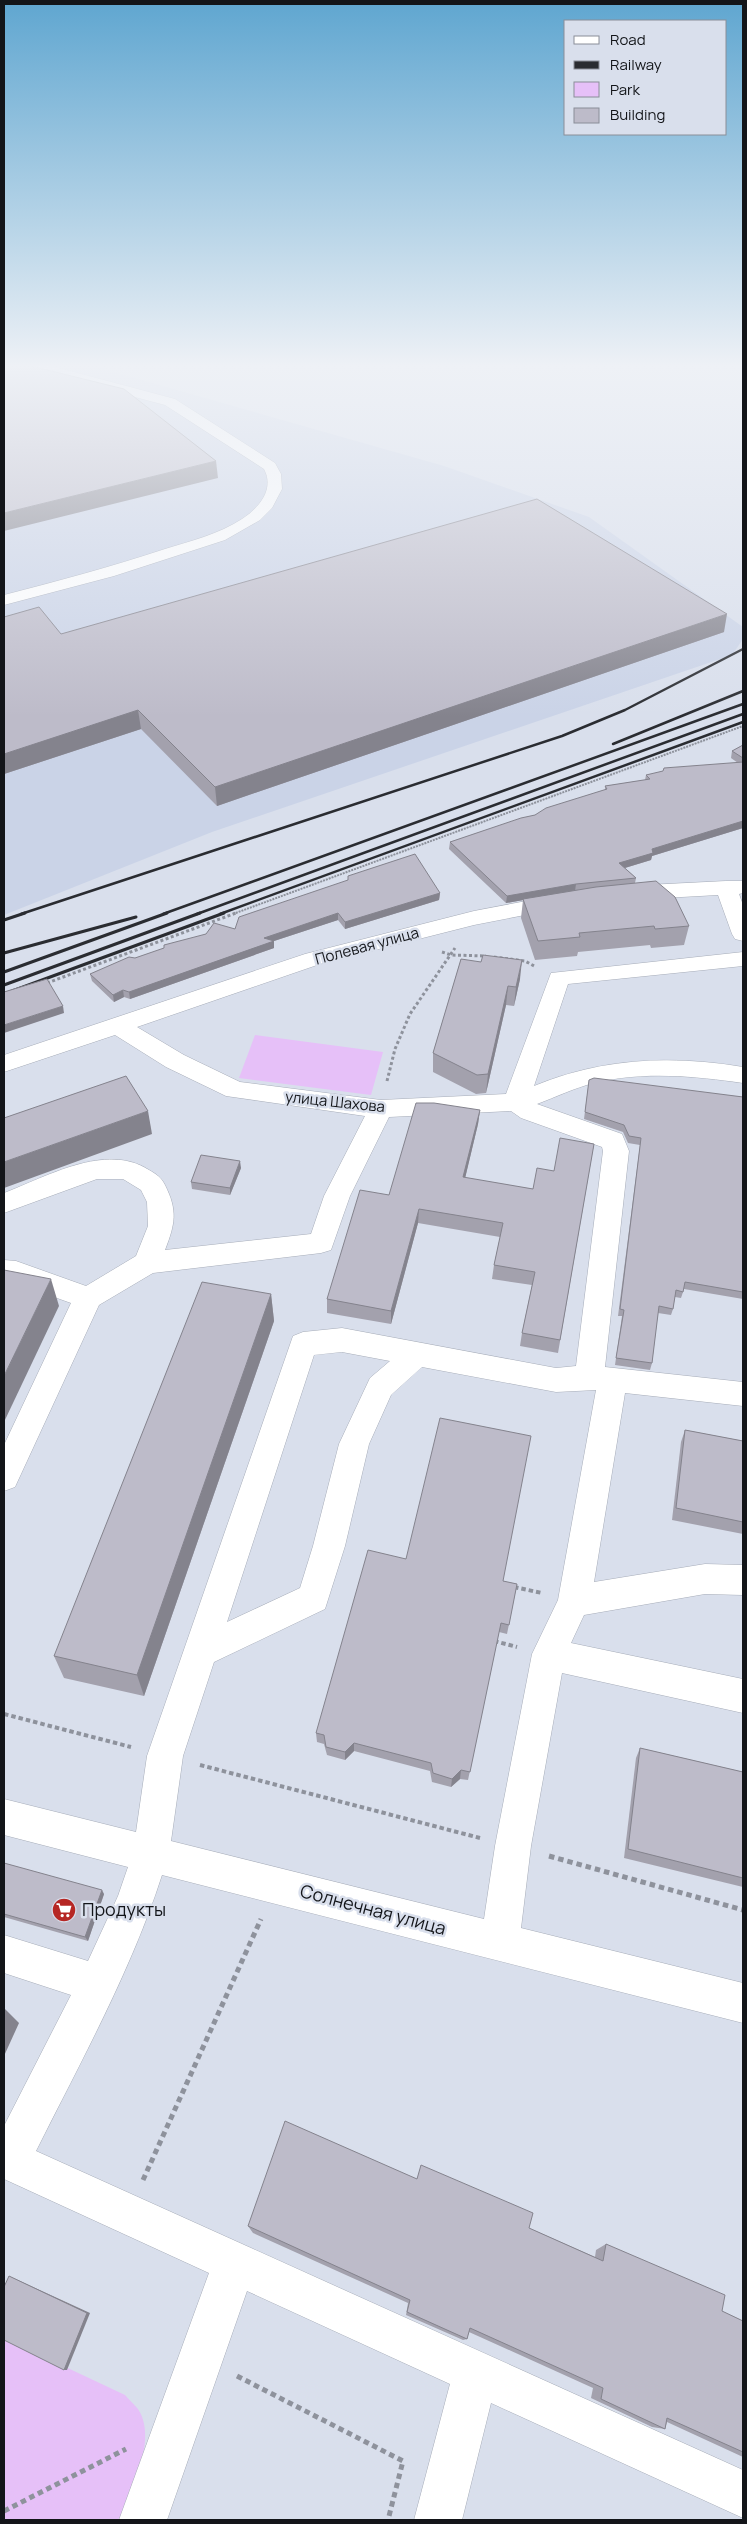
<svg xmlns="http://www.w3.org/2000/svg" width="747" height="2524" viewBox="0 0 747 2524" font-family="Manrope,sans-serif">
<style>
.built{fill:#cad3e7}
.green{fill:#e6c0f8}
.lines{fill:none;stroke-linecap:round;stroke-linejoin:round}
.minor-casing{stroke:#a7adb9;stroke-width:1}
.path-far3{stroke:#8e929c;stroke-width:2;stroke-dasharray:2 1;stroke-linecap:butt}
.path-far2{stroke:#8e929c;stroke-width:3;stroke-dasharray:3 2.5;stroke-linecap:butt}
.path-far1{stroke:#8e929c;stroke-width:4;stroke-dasharray:4.5 3;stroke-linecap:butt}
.path{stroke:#8e929c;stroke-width:5;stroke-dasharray:5.5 4;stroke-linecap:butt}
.minor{fill:#fff;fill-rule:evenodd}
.rail-far1{stroke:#2a2c31;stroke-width:2.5}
.rail{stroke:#2a2c31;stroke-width:3}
.wall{fill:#a3a1ad}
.shaded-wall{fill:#84838d}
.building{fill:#bdbbc9;stroke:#84838d}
.labels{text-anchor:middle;stroke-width:5;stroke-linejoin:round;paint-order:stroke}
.street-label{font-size:15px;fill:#131519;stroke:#d9dfec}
.near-poi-label{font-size:18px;fill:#131519;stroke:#d9dfec;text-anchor:start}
.near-street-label{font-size:18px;fill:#131519;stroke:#d9dfec}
</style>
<rect width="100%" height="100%" fill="#d9dfec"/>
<!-- built -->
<path class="built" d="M4 363H82L444 466 589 517 743 627V639L732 655 212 832 4 915Z"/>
<!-- green -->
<g class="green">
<path d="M255 1035 383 1052 371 1095 239 1078Z"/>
<path d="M4 2338 125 2395C129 2400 134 2404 138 2409 158 2439 131 2491 121 2520H4Z"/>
</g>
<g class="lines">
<!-- minor casing -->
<g class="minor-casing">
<g id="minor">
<path d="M17 363H40L175 399 275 463 281 474 282 489 272 508 260 520 225 540 114 576 4 605V595C58 581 111 567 165 549 191 541 219 534 242 519 259 508 275 489 264 469L165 405 18 366Z"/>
<path d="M726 881H743V893L739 894 743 905V941L735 939 732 934 718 895 627 900 619 898 616 893 619 888 627 886Z"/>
<path d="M558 895 566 897 569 902 566 907 474 925 320 964 137 1027 184 1055 240 1082 381 1100 506 1094 551 973 743 952V966L568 984 534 1086C602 1058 671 1055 743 1067V1083C695 1076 642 1071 594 1083 574 1088 556 1097 537 1104L622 1134 629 1151 605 1367 743 1382V1406L625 1393 594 1582 705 1564 743 1565V1595L705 1594 584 1615 571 1643 743 1679V1713L562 1673 531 1846 521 1928 743 1983V2023L162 1875C131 1971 81 2061 36 2151L743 2470V2518L491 2403 462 2520H414L450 2384 247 2291 167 2520H119L209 2273 4 2179V2126L71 1995 4 1973V1935L88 1961 118 1896 128 1867 4 1835V1799L136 1832 147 1756 293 1336 303 1332 342 1328 556 1368 576 1366 603 1151 602 1147 521 1118 511 1111 389 1117 350 1196 331 1250 321 1253 153 1273 99 1305 15 1487 4 1491V1445L71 1303 15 1283 4 1282V1260L16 1261 86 1286 136 1256 148 1226 147 1202 141 1190 123 1179H97L4 1213V1193C46 1177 106 1142 149 1170 156 1174 161 1177 165 1185 178 1211 175 1224 165 1250L311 1234 324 1196 365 1116 226 1096 166 1067 115 1035 4 1072V1055L305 954 474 911ZM342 1352 390 1361 370 1378 339 1444 313 1546 300 1588 227 1622 314 1355ZM422 1367 556 1392 596 1390 558 1600 532 1654 495 1846 484 1919 171 1841 183 1756 214 1662 325 1609 345 1546 369 1444 391 1395Z"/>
</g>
</g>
<!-- path-far3 -->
<path class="path-far3" d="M233 914 743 726"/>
<!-- path-far2 -->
<g class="path-far2">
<path d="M442 952 451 955 486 956"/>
<path d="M494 957 525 961 536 967"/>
<path d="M47 983 236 913"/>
<path d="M387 1081 395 1049 410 1014 455 948"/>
</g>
<!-- path-far1 -->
<g class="path-far1">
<path d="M514 1587 542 1593"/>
<path d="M494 1641 517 1647"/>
<path d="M4 1714 131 1747"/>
<path d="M200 1765 480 1838"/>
</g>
<!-- path -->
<g class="path">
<path d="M549 1856 743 1910"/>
<path d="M143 2180 261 1919"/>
<path d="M237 2376 403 2461 388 2520"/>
<path d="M4 2511 126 2449"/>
</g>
<!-- minor -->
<use href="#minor" class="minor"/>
<!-- rail-far1 -->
<g class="rail-far1">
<path d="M613 744 743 691"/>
<path d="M21 914 562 736 625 710 743 649"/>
<path d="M163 914 743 704"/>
<path d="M197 914 743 714"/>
<path d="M220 914 743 722"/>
</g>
<!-- rail -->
<g class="rail">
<path d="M4 920 25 913"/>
<path d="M4 953 136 917"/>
<path d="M4 972 167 913"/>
<path d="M4 985 200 913"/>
<path d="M4 994 224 913"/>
</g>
</g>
<!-- wall -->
<g class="wall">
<path d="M4 617 61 634 724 632 217 806 141 729 4 774Z"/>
<path d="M743 745V828L652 856 651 860 625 868 636 878 635 883 689 926 684 945 651 948 650 945 578 952 577 956 535 960 521 918 523 900 506 903 449 849 450 842 535 815 605 790V786L645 780 646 775 738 763 731 758 732 751Z"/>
<path d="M440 893 439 900 345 929 338 920 274 941V948L130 999 124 997 114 1002 92 981 90 974 135 958 235 929Z"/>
<path d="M461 959 520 979 514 1006 506 1005 486 1093 476 1094 433 1072V1053Z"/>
<path d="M589 1080 743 1097V1299L684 1289 681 1298 675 1297 673 1309 671 1315 658 1313 652 1363 650 1370 615 1365 622 1316H618L640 1145 628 1143 623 1132 584 1119Z"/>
<path d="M480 1110 478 1124 465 1178 533 1189 554 1171 594 1144 558 1353 520 1346 522 1333 532 1285 492 1279 494 1265 500 1237 418 1223 391 1324 327 1313V1299L389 1195Z"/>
<path d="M241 1168 230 1195 192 1189 191 1182Z"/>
<path d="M271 1294 274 1321 144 1696 64 1678 54 1656Z"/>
<path d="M685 1430 743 1441V1534L672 1520 681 1442Z"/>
<path d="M503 1581 517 1584 507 1634 499 1632 468 1780 460 1779 451 1787 432 1782 430 1771 354 1751 345 1760 327 1755 324 1744 317 1742 316 1733Z"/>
<path d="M640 1748 743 1772V1887L624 1858 636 1758Z"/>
<path d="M4 1863 104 1894 88 1941 4 1917Z"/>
<path d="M248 2226 529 2228 595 2257 596 2250 606 2244 722 2311 743 2321V2457L667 2422 665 2429 652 2427 591 2398 593 2388 469 2332 467 2339 463 2340 406 2315 408 2303 253 2233Z"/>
</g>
<!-- shaded-wall -->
<g class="shaded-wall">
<path d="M216 461 218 478 4 531V513Z"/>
<path d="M727 614 724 632 217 806 215 787Z"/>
<path d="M138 710 141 729 4 774V754Z"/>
<path d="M743 821V828L652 856 651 860 618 870 619 863 652 849Z"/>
<path d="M576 884 575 891 506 903 507 896Z"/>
<path d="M440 893 439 900 345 929V922Z"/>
<path d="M338 913V920L274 941V948L130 999 129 992 264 938Z"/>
<path d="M522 960 520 979 514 1006 516 987Z"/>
<path d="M508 986 506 1005 486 1093 488 1074Z"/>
<path d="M123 990 124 997 114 1002 113 995Z"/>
<path d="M63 1006 64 1013 4 1033V1025Z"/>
<path d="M480 1110 478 1124 462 1191 463 1177Z"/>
<path d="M148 1111 152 1134 4 1188V1162Z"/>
<path d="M240 1161 241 1168 230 1195V1188Z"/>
<path d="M419 1209 418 1223 391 1324V1311Z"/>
<path d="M51 1279 59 1306 4 1422V1376Z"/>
<path d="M271 1294 274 1321 144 1696 137 1675Z"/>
<path d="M354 1743V1751L345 1760V1752Z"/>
<path d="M461 1770 460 1779 451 1787 452 1779Z"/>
<path d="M102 1890 104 1894 88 1941 85 1937Z"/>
<path d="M5 2009 19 2023 4 2056V2011Z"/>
<path d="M9 2276 90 2313 67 2370H64Z"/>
</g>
<!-- building -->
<g class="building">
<path d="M4 363H19L124 389 216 461 4 513Z"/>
<path d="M537 499 727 614 215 787 138 710 4 754V617L39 607 61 634Z"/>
<path d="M743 745V758L732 751Z"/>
<path d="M743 762V821L652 849 653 853 619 863 636 878 576 884 507 896 450 842 521 818 535 815 546 808 607 789 605 786 650 779 646 775 663 771 664 768Z"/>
<path d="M415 854 440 893 345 922 338 913 264 938 274 941 129 992 123 990 113 995 90 974 129 957 135 958 164 948V945L206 934 214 923 235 929 239 917 348 880V876Z"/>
<path d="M656 881 675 897 689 926 655 929 654 926 579 933 580 937 538 941 523 899 596 887Z"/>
<path d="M483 955 522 960 516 987 508 986 488 1074 477 1075 433 1053 461 959 481 962Z"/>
<path d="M47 979 63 1006 4 1025V992Z"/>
<path d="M126 1076 148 1111 4 1162V1118Z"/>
<path d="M594 1078 743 1097V1292L685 1282 683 1292 676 1290 673 1309 659 1306 652 1363 616 1358 624 1310 620 1309 641 1138 629 1136 624 1125 585 1112 589 1080Z"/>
<path d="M416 1103H434L480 1110 463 1177 533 1189 537 1168 554 1171 560 1138 594 1144 560 1340 522 1333 535 1272 494 1265 503 1223 419 1209 391 1311 327 1299 360 1190 389 1195Z"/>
<path d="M201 1155 240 1161 230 1188 191 1182Z"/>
<path d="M4 1270 51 1279 4 1376Z"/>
<path d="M202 1282 271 1294 137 1675 54 1656Z"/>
<path d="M440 1418 531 1436 503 1581 517 1584 509 1625 501 1623 470 1772 461 1770 452 1779 433 1773 431 1763 354 1743 345 1752 326 1747 324 1735 316 1733 368 1550 406 1559Z"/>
<path d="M685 1430 743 1441V1522L676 1508Z"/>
<path d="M640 1748 743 1772V1878L628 1849Z"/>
<path d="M4 1863 102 1890 85 1937 4 1914Z"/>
<path d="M285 2121 417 2179 421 2165 533 2213 529 2228 603 2261 606 2244 725 2295 722 2311 743 2321V2452L667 2418 665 2429 601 2399 603 2388 470 2328 467 2339 407 2312 410 2300 248 2226Z"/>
<path d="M9 2276 87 2313 64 2370 4 2340V2287Z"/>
</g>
<!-- sky -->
<linearGradient id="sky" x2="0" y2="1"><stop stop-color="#5fa6d0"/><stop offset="0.51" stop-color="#eef1f6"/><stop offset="1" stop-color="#eef1f6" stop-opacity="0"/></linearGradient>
<rect width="747" height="717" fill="url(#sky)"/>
<!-- icons -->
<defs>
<g id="supermarket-disc" transform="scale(1.25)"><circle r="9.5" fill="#b62724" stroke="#d9dfec"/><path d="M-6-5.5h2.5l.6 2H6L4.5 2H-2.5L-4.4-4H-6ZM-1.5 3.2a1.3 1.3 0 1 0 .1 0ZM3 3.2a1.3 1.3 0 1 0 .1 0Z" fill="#fff"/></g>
</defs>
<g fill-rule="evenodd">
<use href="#supermarket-disc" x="64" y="1910"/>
</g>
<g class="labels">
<!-- street labels -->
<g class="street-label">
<text transform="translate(367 946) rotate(-15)" y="5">Полевая улица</text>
<text transform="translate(335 1102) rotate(6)" y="5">улица Шахова</text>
</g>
<!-- near-poi labels -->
<g class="near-poi-label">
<text x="82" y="1916">Продукты</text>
</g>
<!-- near-street labels -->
<g class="near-street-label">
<text transform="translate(373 1910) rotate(15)" y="6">Солнечная улица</text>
</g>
</g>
<!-- border -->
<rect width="747" height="2524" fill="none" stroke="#131519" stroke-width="10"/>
<!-- legend -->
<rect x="564" y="20" width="162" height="115" fill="#d9dfec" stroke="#8a8e98"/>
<rect x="574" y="36" width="25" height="8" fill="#ffffff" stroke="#8a8e98"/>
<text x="610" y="45" font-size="15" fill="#131519">Road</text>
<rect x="574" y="61" width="25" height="8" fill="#2a2c31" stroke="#8a8e98"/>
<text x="610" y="70" font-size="15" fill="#131519">Railway</text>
<rect x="574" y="82" width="25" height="15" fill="#e6c0f8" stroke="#8a8e98"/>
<text x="610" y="95" font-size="15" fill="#131519">Park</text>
<rect x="574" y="108" width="25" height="15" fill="#bdbbc9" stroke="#8a8e98"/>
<text x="610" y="120" font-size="15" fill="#131519">Building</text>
</svg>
